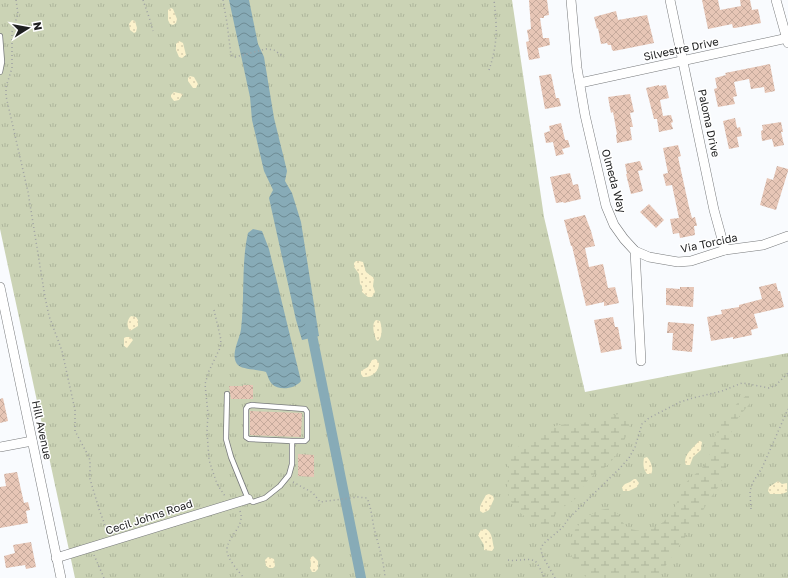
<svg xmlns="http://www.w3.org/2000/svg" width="788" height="578" viewBox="0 0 788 578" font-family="'Golos Text',sans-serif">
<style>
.grass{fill:url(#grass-tufts)}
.wetland{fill:url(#wetland-marsh)}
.sand{fill:url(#sand-dots)}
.water{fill:url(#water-waves)}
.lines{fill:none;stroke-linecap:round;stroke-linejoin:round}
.canal{stroke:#87abb7;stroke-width:10}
.building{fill:url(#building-cross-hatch)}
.lane-casing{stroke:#77797b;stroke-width:6}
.street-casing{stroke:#77797b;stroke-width:10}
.path{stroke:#9fa1a3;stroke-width:1.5;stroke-dasharray:1 3;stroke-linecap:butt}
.lane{stroke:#fff;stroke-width:4.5}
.street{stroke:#fff;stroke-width:9}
.labels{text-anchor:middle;stroke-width:3;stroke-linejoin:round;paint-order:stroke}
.street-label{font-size:11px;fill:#1e1f20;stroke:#fff}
</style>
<defs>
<pattern id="grass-tufts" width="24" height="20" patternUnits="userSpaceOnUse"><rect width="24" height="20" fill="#cbd3b5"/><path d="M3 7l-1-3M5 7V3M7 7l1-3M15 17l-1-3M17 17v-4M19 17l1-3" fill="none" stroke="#aeb59b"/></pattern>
<pattern id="wetland-marsh" width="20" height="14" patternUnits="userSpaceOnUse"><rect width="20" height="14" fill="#cbd3b5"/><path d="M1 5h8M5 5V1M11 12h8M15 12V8" fill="none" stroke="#aeb59b"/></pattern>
<pattern id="sand-dots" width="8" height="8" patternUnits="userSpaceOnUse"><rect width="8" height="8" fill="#fcf2cc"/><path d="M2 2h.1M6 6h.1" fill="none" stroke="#d8cfaf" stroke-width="1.8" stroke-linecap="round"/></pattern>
<pattern id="water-waves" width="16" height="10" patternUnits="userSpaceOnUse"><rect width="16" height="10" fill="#87abb7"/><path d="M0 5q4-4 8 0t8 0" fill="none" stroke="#6e8b94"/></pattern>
<pattern id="building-cross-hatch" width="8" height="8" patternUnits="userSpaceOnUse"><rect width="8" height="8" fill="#e7c6b6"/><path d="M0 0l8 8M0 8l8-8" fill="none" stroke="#c6aa9c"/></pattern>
</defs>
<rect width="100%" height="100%" fill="#f9fbfe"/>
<!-- grass -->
<path class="grass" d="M0 0H512L544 217 585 392 788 353V578H75L0 229Z"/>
<!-- wetland -->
<g class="wetland">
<path d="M750 393 755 397 738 418 733 427 730 436 729 452 725 473 719 486 709 500 701 514 660 574 651 578H587C580 571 570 559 570 548 569 529 592 507 611 509 625 516 619 527 635 530 653 534 669 520 676 505 678 499 679 493 682 488 688 478 699 473 705 464 712 453 713 438 719 427 726 414 738 401 750 393Z"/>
<path d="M627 413 631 418C631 430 618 455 609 464 603 470 595 473 589 479 584 485 581 493 575 499 564 509 557 505 553 522 537 532 513 510 508 495 506 489 508 484 508 477 509 469 506 461 511 453 513 448 521 446 526 443 535 438 542 431 552 427 562 423 572 425 582 423 597 421 612 414 627 413Z"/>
</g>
<!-- sand -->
<g class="sand">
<path d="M171 8 173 9 177 19 176 23 173 25 170 24 168 20V10Z"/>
<path d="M132 20 135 21 137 28 136 32 134 33 130 30 129 24Z"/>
<path d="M179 41 183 43 186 55 182 58 179 57 176 50V44Z"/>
<path d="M190 76 194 77 198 84 196 88H193L188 81V78Z"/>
<path d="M174 92 183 94 179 100 174 101 171 97V95Z"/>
<path d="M356 261H359L363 262 366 272 374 278 373 286 375 292 372 297H368L362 292V286L360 284 359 274 354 267V263Z"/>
<path d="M131 316 136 317 138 320V326L130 331C126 326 127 320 131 316Z"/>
<path d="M376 320 380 321C382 327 383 337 378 341L376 340C374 333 371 324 376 320Z"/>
<path d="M126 337H130L133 340 127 348 124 346V338Z"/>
<path d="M376 359 379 363C379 372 371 378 363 377L361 374V371L368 367 372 360Z"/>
<path d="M699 441H700L702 442 701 450 693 457 690 465H686C682 456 693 448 699 441Z"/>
<path d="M647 457C651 461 654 470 651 474H647C643 469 643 463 644 458Z"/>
<path d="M634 479H636L639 483 637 487 629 491H623L622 487 625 484 630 482Z"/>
<path d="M778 481 782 484 787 483V492L782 494H770L768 491 769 487Z"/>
<path d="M489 494 493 496 494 499 489 510 483 513 480 511V507C481 503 484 499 486 495Z"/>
<path d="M486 529C493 533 492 541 494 548L492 551 484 550V545L478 535 481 530Z"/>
<path d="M313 556 318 561V569L315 572H312L310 568 311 564 310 558Z"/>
<path d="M268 557 274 559 275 566 273 568H269L266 566 265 560Z"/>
</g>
<!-- water -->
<g class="water">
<path d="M229 0H249L258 44 264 57 274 118 287 171 285 181 292 193 301 222 319 336 302 340 296 320 269 198 273 190 264 171 252 120 250 97Z"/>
<path d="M253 229 262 231 269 249 301 381C295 389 279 391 272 384 269 381 268 376 266 372 258 369 241 370 237 364 230 354 240 339 241 329 245 297 241 264 248 233Z"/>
</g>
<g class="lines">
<!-- canal -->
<path class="canal" d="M310 325 361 578"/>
</g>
<!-- building -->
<g class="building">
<path d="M529 0H547L549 15 544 16V18H540L543 38H549L550 45 538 48 540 58 529 60 526 42 529 41 527 30 531 29Z"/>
<path d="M702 0H718L720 10 741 6 740 0H750L752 10 758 9 761 23 735 28H733L732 24 708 29Z"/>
<path d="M616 11 618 20 647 15 654 43 614 51 612 50 611 45H608L607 43 601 44 598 28 597 29 594 17Z"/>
<path d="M770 64 775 91 765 93 764 87 751 89 749 79 734 82 737 96 733 97 735 104 718 107 714 89 717 88 715 78 726 75 725 73Z"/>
<path d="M551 74 556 98H559L561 106 545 109 539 76Z"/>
<path d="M659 85V86L666 85 669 98 660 100 663 116 671 115 673 122 671 123 673 129 659 132 657 119H654L646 88Z"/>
<path d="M630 94 634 112 630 113 633 127H630L632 140 617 143 616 135 617 134 613 112 611 113 608 97Z"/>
<path d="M735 118 737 128 740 127 742 136 737 137 739 147 729 149 723 121Z"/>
<path d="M781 122 783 132H781L784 145 774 147 772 139 762 141 761 131 763 130 762 125Z"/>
<path d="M561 123 565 140H568L570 147 562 149 564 154 556 156 553 142 546 143 544 133 550 131 549 126Z"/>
<path d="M678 145 681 156 678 157 689 207 692 218 695 217 697 226H694L695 235 680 238 679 233 673 234 670 219 679 218 672 185 666 186 663 174 668 173 663 148Z"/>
<path d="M640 161 643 170 638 171 643 191 631 194 626 174H627L625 164Z"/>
<path d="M777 166 788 169V171L776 210 760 205 767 178 773 180Z"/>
<path d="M570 173 573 185 578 184 581 199 564 203 563 202 556 203 550 177Z"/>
<path d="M649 204 664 220 656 228 640 212Z"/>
<path d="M585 215 591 231 595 246 585 248 589 267 603 264 608 288 615 287 619 303 604 306V302L586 306 572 246H571L564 220Z"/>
<path d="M776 283 778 291H780L784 307 754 314 758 328 751 330 752 335 733 339V337L711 341 707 317 722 314 721 310 739 307V305L762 299 759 287Z"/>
<path d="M680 287H694L693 307 666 305V288L680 289Z"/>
<path d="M613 317 615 327H618L622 349 601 353 594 320Z"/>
<path d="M668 322 694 324 692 352 672 350 673 333H667Z"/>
<path d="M243 385H253V399H231L229 386H243Z"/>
<path d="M3 398 8 421 0 423V399Z"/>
<path d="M250 411 302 413 301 437 250 435Z"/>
<path d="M298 454 314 455V477L298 476Z"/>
<path d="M17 472 24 503 28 502 30 510 26 511 28 523 0 528V487L6 486 4 474Z"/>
<path d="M31 542 36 567 26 569 25 565 6 568 4 556 15 553 13 545Z"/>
</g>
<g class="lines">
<!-- lane casing -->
<g class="lane-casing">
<g id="lane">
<path d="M0 36 2 62 0 72"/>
<path d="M227 394 226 439 231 457 248 499 253 502 265 498 280 486 289 475 292 464V441L249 439 246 437V409L248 406 252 405 305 409 307 412V439L305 441H292"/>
</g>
</g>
<!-- street casing -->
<g class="street-casing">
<g id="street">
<path d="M571 0 577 68 585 115 606 206 614 225 624 239 635 251 641 361"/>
<path d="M670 0 714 210 725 250"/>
<path d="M776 0 788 43"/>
<path d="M580 83 788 38"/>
<path d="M635 251 649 257 678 262 691 261 725 250 763 245 788 236"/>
<path d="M0 287 61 578"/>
<path d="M0 447 32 441"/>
<path d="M56 558 248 499"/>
</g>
</g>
<!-- path -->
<g class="path">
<path d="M16 0 18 14 12 32V68L6 87V96L28 192 45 297 49 316 62 351 75 410V431L89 457 90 461V479L99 509 108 533"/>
<path d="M143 0 150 20 153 31"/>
<path d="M223 0 227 23 231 55 235 57 266 49 274 50 284 57"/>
<path d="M489 70C498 43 497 27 494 0"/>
<path d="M214 310 221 340 220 348 209 371 205 384 208 414 207 431 209 460 217 484 225 496"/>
<path d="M293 482 313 493 320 502 358 497 367 498C372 509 372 521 375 532 379 547 384 562 385 578"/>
<path d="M751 509 750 491 753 482 762 468 788 409"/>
<path d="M240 511C246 527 226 537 227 551 227 558 239 572 244 578"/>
<path d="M94 555 104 578"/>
<path d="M508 560C518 562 531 556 537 563 540 568 542 573 545 578"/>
<path d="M555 578 542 555 541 549 543 544 562 528 569 518 619 469 629 458 635 447 642 424 649 418 680 402 693 398 722 391 742 383 749 384 769 388 776 385 788 373"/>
</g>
<!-- lane -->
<use href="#lane" class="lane"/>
<!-- street -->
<use href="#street" class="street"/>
</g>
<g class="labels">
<!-- street labels -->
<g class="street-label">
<text transform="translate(681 49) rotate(-12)" y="4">Silvestre Drive</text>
<text transform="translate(709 123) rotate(78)" y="4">Paloma Drive</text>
<text transform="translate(614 181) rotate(75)" y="4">Olmeda Way</text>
<text transform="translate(709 243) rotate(-12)" y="4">Via Torcida</text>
<text transform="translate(42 430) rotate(78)" y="4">Hill Avenue</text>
<text transform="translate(149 517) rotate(-18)" y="4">Cecil Johns Road</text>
</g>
</g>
<!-- north arrow -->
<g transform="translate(28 28) rotate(79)" stroke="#ffffff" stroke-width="3" paint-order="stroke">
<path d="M0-3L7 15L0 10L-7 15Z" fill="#1e1f20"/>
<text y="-6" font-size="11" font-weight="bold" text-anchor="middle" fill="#1e1f20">N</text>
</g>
</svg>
